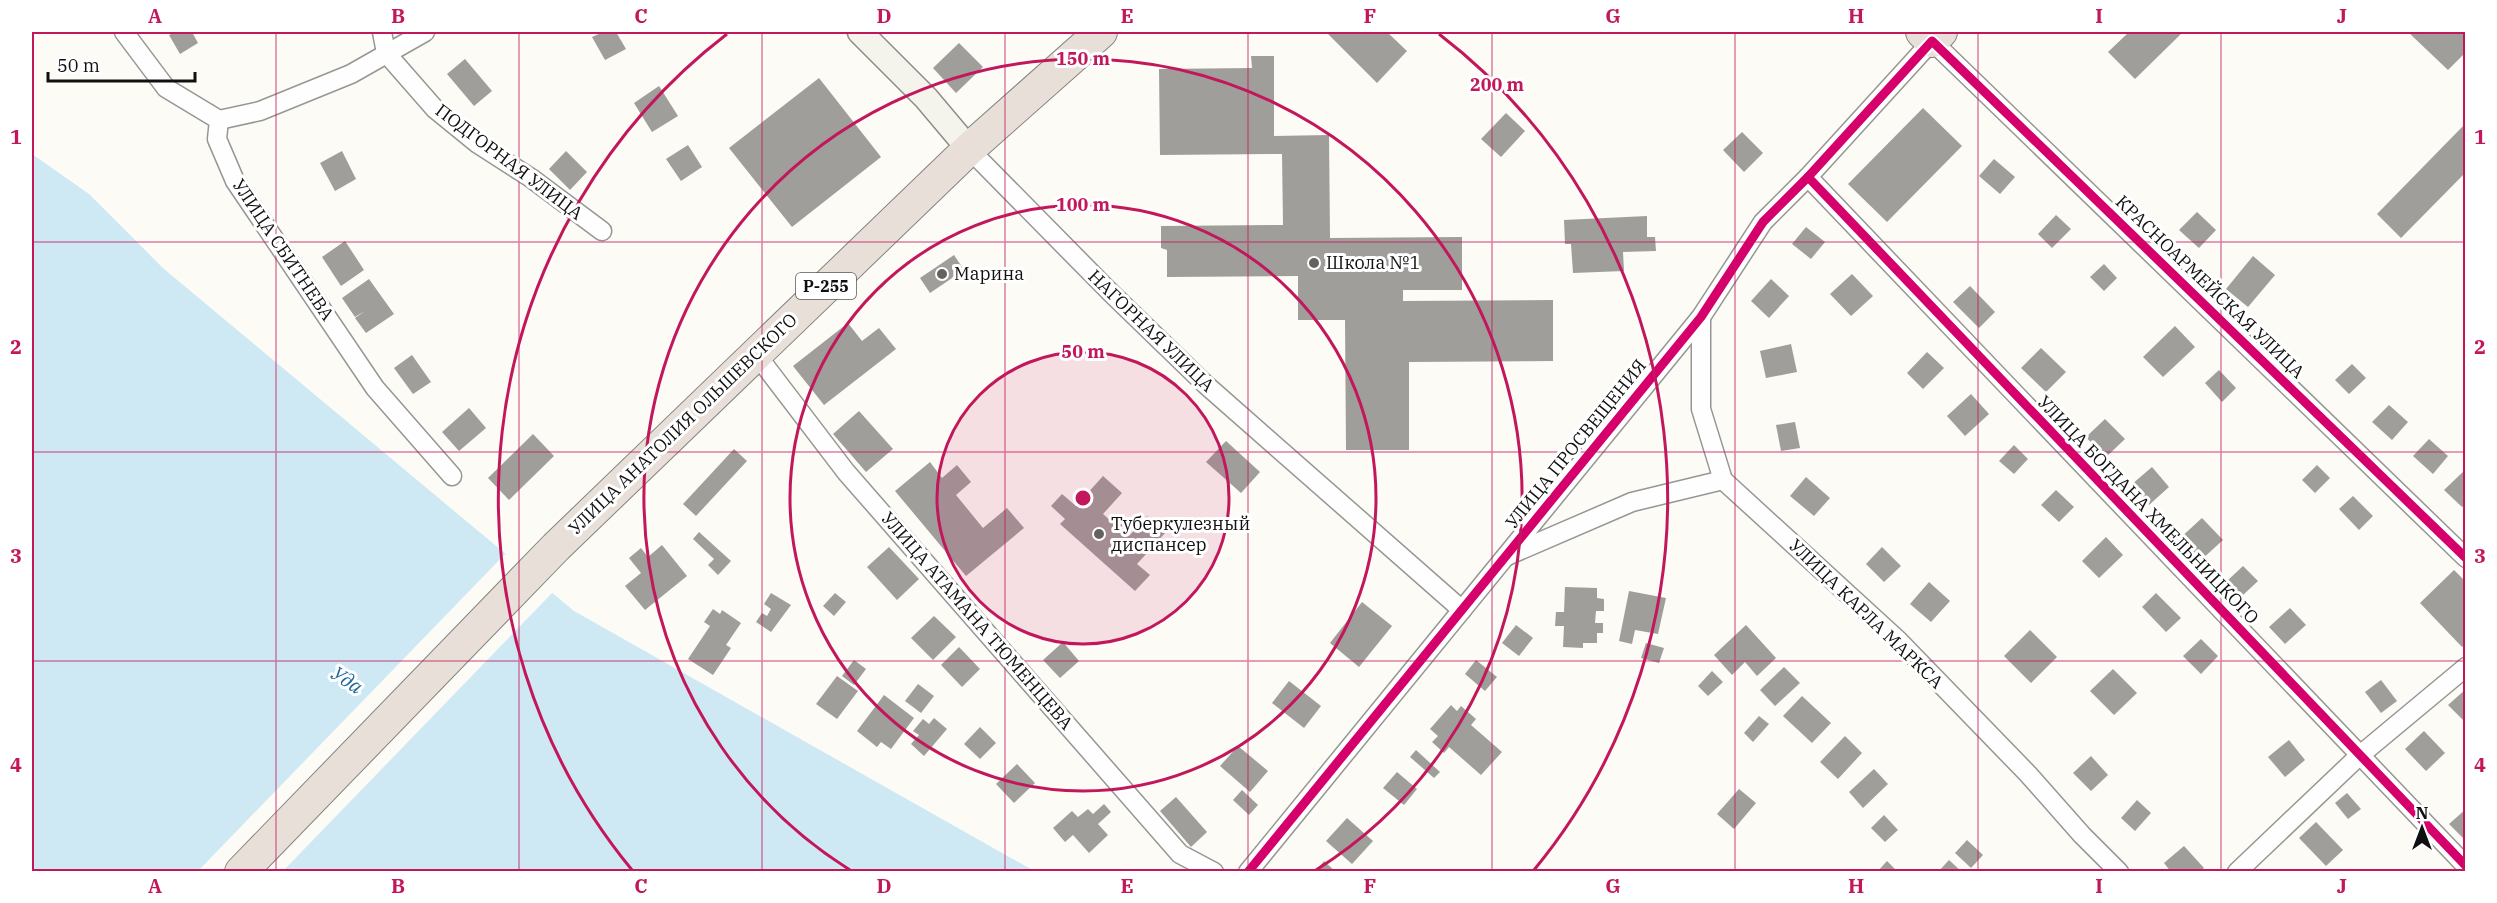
<svg xmlns="http://www.w3.org/2000/svg" width="2497" height="903" viewBox="0 0 2497 903" font-family="'IBM Plex Serif',serif">
<style>
.water{fill:#cee8f4}
.pier{fill:#fcfbf6}
.building{fill:#a09e9b}
.lines{fill:none;stroke-linecap:round;stroke-linejoin:round}
.street-casing{stroke:#969694;stroke-width:21}
.secondary-casing{stroke:#8d8c8a;stroke-width:27}
.highway-casing{stroke:#848381;stroke-width:34}
.street{stroke:#fffefe;stroke-width:18}
.secondary{stroke:#f5f4ec;stroke-width:24}
.highway{stroke:#e8e0d8;stroke-width:32}
.cycleway-casing{stroke:#fff;stroke-width:13}
.cycleway{stroke:#d6006c;stroke-width:9}
.grid{fill:none;stroke:#c2185b;stroke-width:1.5;stroke-opacity:0.55}
.ring{fill:none;stroke:#c2185b;stroke-width:3}
.poi-dot{fill:#636260;stroke:#fff;stroke-width:2}
.labels{text-anchor:middle;stroke-width:6;stroke-linejoin:round;paint-order:stroke}
.shield{fill:#fff;stroke:#585858;stroke-width:1.5}
.shield-label{font-size:16px;font-weight:bold;fill:#101010}
.street-label{font-size:18px;fill:#101010;stroke:#fff}
.poi-label{font-size:18px;fill:#101010;stroke:#fff;text-anchor:start}
.water-label{font-size:20px;font-style:italic;fill:#1f6a9c;stroke:#fff}
.centre{fill:#c2185b;stroke:#fff;stroke-width:3}
.ring-label{font-size:18px;text-anchor:middle;font-weight:bold;fill:#c2185b;stroke:#fff;stroke-width:6;stroke-linejoin:round;paint-order:stroke}
.neatline{fill:none;stroke:#c2185b;stroke-width:2}
.grid-label{font-size:20px;text-anchor:middle;font-weight:bold;fill:#c2185b}
</style>
<rect width="100%" height="100%" fill="#fcfbf6"/>
<!-- water -->
<path class="water" d="M32 154 89 194 164 269 574 611 1034 871H32Z"/>
<!-- pier -->
<path class="pier" d="M507 552 554 591 283 871H198Z"/>
<!-- building -->
<g class="building">
<path d="M176 32H192L198 43 180 54 169 35Z"/>
<path d="M603 32H616L626 49 605 60 592 37Z"/>
<path d="M1326 32H1387L1407 51 1377 83Z"/>
<path d="M2129 32H2183L2135 79 2108 52Z"/>
<path d="M2408 32H2462L2466 35V52L2448 70Z"/>
<path d="M959 43 983 67 956 93 933 68Z"/>
<path d="M1251 56H1274V136L1329 135 1330 238 1462 237V290H1403V301L1553 300V361L1409 362V450H1346L1345 320H1298V276L1167 277V250L1161 248V226L1283 225 1282 154 1160 155 1159 69 1252 68Z"/>
<path d="M465 59 492 91 474 106 447 74Z"/>
<path d="M819 78 881 157 792 227 729 148Z"/>
<path d="M659 86 678 116 652 132 634 103Z"/>
<path d="M1923 108 1962 146 1887 222 1848 184Z"/>
<path d="M1506 113 1525 131 1501 157 1481 139Z"/>
<path d="M2466 123V172L2401 238 2377 214Z"/>
<path d="M1742 132 1763 153 1744 172 1723 150Z"/>
<path d="M688 145 702 167 681 181 666 159Z"/>
<path d="M342 151 356 179 335 191 320 163Z"/>
<path d="M566 151 587 172 570 190 549 169Z"/>
<path d="M1994 159 2015 177 2000 194 1979 176Z"/>
<path d="M2197 212 2216 230 2199 248 2179 230Z"/>
<path d="M2056 215 2071 229 2052 248 2038 234Z"/>
<path d="M1647 216V237H1655L1656 251 1623 252 1624 271 1573 273 1571 244H1565L1564 220Z"/>
<path d="M1806 227 1825 242 1811 259 1792 244Z"/>
<path d="M345 241 364 270 341 286 322 257Z"/>
<path d="M954 255 964 270 930 293 920 278Z"/>
<path d="M2253 256 2275 275 2248 307 2226 289Z"/>
<path d="M2104 264 2117 278 2104 291 2090 277Z"/>
<path d="M1852 274 1873 296 1851 316 1830 294Z"/>
<path d="M369 279 394 314 366 333 355 318 365 311 355 317 342 298Z"/>
<path d="M1771 279 1789 296 1769 318 1751 301Z"/>
<path d="M1970 286 1995 312 1979 328 1953 302Z"/>
<path d="M848 323 862 341 879 328 896 349 824 405 793 366Z"/>
<path d="M2175 326 2195 347 2163 377 2143 357Z"/>
<path d="M1791 344 1797 372 1766 378 1760 351Z"/>
<path d="M2041 348 2066 372 2046 392 2021 368Z"/>
<path d="M1927 352 1944 368 1923 389 1907 373Z"/>
<path d="M412 355 431 382 413 394 394 368Z"/>
<path d="M2352 364 2366 378 2349 394 2335 380Z"/>
<path d="M2219 370 2236 388 2222 402 2205 383Z"/>
<path d="M1971 394 1989 414 1965 436 1947 416Z"/>
<path d="M2389 405 2408 422 2392 440 2372 422Z"/>
<path d="M469 408 486 428 459 451 442 432Z"/>
<path d="M859 411 893 449 866 472 833 434Z"/>
<path d="M2105 419 2125 439 2105 458 2086 437Z"/>
<path d="M1795 422 1800 448 1781 451 1776 425Z"/>
<path d="M533 434 554 456 509 500 488 478Z"/>
<path d="M2429 439 2448 456 2433 474 2413 456Z"/>
<path d="M1226 441 1260 472 1241 493 1206 462Z"/>
<path d="M2014 445 2028 459 2014 474 1999 461Z"/>
<path d="M734 449 747 461 696 516 683 504Z"/>
<path d="M930 462 942 478 957 465 971 482 956 495 983 528 1007 508 1024 528 966 576 895 491Z"/>
<path d="M2317 465 2330 478 2315 493 2302 480Z"/>
<path d="M2152 467 2169 487 2149 505 2131 485Z"/>
<path d="M2466 469V504L2462 507 2444 490Z"/>
<path d="M1103 476 1122 493 1103 514 1112 522 1117 517 1125 523 1120 528 1129 536 1147 516 1165 533 1137 564 1150 575 1135 591 1060 524 1065 519 1051 506 1062 494 1076 506Z"/>
<path d="M1806 477 1830 498 1814 516 1790 496Z"/>
<path d="M2056 490 2074 507 2059 522 2041 505Z"/>
<path d="M2353 496 2373 516 2359 530 2339 509Z"/>
<path d="M2202 518 2223 540 2200 561 2179 539Z"/>
<path d="M699 532 731 561 718 575 708 565 714 559 693 539Z"/>
<path d="M2106 537 2123 555 2099 578 2082 561Z"/>
<path d="M662 545 687 576 645 610 625 586 641 573 629 558 641 548 648 557Z"/>
<path d="M889 547 919 579 897 600 867 567Z"/>
<path d="M1882 547 1901 566 1884 582 1866 564Z"/>
<path d="M2243 566 2258 581 2242 596 2227 581Z"/>
<path d="M2454 570 2466 582V644L2462 647 2420 603Z"/>
<path d="M1929 582 1950 601 1931 622 1910 604Z"/>
<path d="M1565 587 1597 588V598L1604 599V611H1596L1595 623H1603V633H1597V643H1583V648L1563 647 1564 626H1555L1556 612H1564Z"/>
<path d="M1629 591 1666 598 1658 634 1635 630 1632 644 1619 641Z"/>
<path d="M771 593 791 605 771 632 756 622 762 613 767 616 771 609 764 604Z"/>
<path d="M835 593 846 602 834 616 823 606Z"/>
<path d="M2156 593 2181 618 2166 632 2142 607Z"/>
<path d="M1362 602 1392 626 1359 667 1330 643Z"/>
<path d="M2290 608 2306 625 2285 644 2269 627Z"/>
<path d="M713 609 720 614 722 610 741 623 726 645 731 648 713 675 688 659 710 626 704 622Z"/>
<path d="M934 616 956 637 933 660 911 638Z"/>
<path d="M1516 625 1533 638 1519 656 1502 643Z"/>
<path d="M1746 625 1776 658 1757 676 1745 662 1732 675 1714 655Z"/>
<path d="M2030 630 2057 657 2031 683 2004 656Z"/>
<path d="M2201 639 2218 656 2201 674 2183 656Z"/>
<path d="M1063 642 1079 661 1060 678 1043 660Z"/>
<path d="M1646 643 1664 648 1659 663 1641 658Z"/>
<path d="M959 647 980 669 962 687 941 665Z"/>
<path d="M854 660 866 669 854 685 842 676Z"/>
<path d="M1476 660 1497 677 1485 691 1465 674Z"/>
<path d="M1784 667 1800 683 1775 706 1760 690Z"/>
<path d="M2113 669 2137 693 2114 715 2090 691Z"/>
<path d="M1712 671 1723 682 1708 696 1698 686Z"/>
<path d="M837 676 858 691 837 719 816 704Z"/>
<path d="M2381 680 2397 701 2381 713 2365 692Z"/>
<path d="M1289 681 1321 706 1304 728 1272 703Z"/>
<path d="M918 684 934 696 921 713 905 701Z"/>
<path d="M2466 689V723L2448 705Z"/>
<path d="M884 695 914 718 891 749 881 742 877 747 857 731Z"/>
<path d="M1802 696 1831 723 1812 743 1783 716Z"/>
<path d="M1451 705 1457 711 1461 706 1476 719 1471 725 1502 752 1481 775 1449 747 1444 753 1432 742 1438 736 1430 729Z"/>
<path d="M1759 716 1769 724 1753 742 1744 733Z"/>
<path d="M934 718 947 729 924 756 911 744 919 735 913 731 923 719 929 724Z"/>
<path d="M980 727 996 743 980 759 964 744Z"/>
<path d="M2424 731 2445 753 2426 771 2405 749Z"/>
<path d="M1845 736 1862 753 1838 779 1820 762Z"/>
<path d="M2289 740 2305 760 2285 777 2268 757Z"/>
<path d="M1238 746 1268 771 1250 792 1220 766Z"/>
<path d="M1416 750 1440 772 1434 778 1410 757Z"/>
<path d="M2091 756 2108 775 2091 791 2073 773Z"/>
<path d="M1017 764 1035 783 1014 803 996 784Z"/>
<path d="M1874 769 1888 784 1863 808 1849 792Z"/>
<path d="M1397 772 1417 789 1404 805 1383 788Z"/>
<path d="M1739 789 1756 803 1734 829 1717 814Z"/>
<path d="M1242 790 1258 805 1249 815 1233 800Z"/>
<path d="M2347 793 2361 809 2348 819 2335 803Z"/>
<path d="M1176 797 1207 832 1191 847 1160 811Z"/>
<path d="M2137 800 2151 813 2135 831 2121 818Z"/>
<path d="M1104 804 1111 812 1098 824 1108 835 1089 853 1073 835 1065 842 1053 828 1072 811 1078 817 1088 809 1093 814Z"/>
<path d="M2466 809V841L2449 824Z"/>
<path d="M1884 815 1898 830 1885 842 1871 828Z"/>
<path d="M1347 818 1373 841 1352 864 1326 841Z"/>
<path d="M2316 822 2343 850 2326 866 2299 838Z"/>
<path d="M1967 840 1983 855 1971 868 1955 853Z"/>
<path d="M2184 846 2204 868 2200 872H2171L2164 863Z"/>
<path d="M1949 860 1962 872H1938Z"/>
<path d="M1324 861 1336 872H1315Z"/>
<path d="M1887 861 1898 872H1877Z"/>
</g>
<g class="lines">
<!-- street casing -->
<g class="street-casing">
<g id="street">
<path d="M124 32 166 88 219 120 217 139 235 181 375 388 452 476"/>
<path d="M382 32 386 53 435 109 478 144 531 178 602 231"/>
<path d="M219 120 260 111 351 74 425 32"/>
<path d="M969 149 1110 292 1205 384 1462 610"/>
<path d="M1808 177 2466 866"/>
<path d="M1701 317V409L1723 480 1899 641 2028 774 2082 835 2119 872"/>
<path d="M756 354 846 472 1180 854 1214 872"/>
<path d="M1507 556 1632 502 1723 480"/>
<path d="M1248 872 1701 317 1763 222 1808 177 1932 41 2466 558"/>
<path d="M2237 872 2359 756 2466 667"/>
</g>
</g>
<!-- secondary casing -->
<g class="secondary-casing">
<path id="secondary" d="M860 32 926 98 969 149"/>
</g>
<!-- highway casing -->
<g class="highway-casing">
<g id="highway">
<path d="M1922 32 1932 41 1941 32"/>
<path d="M241 872 556 547 969 149 1101 32"/>
</g>
</g>
<!-- street -->
<use href="#street" class="street"/>
<!-- secondary -->
<use href="#secondary" class="secondary"/>
<!-- highway -->
<use href="#highway" class="highway"/>
<!-- cycleway casing -->
<g class="cycleway-casing">
<g id="cycleway">
<path d="M1808 177 2466 866"/>
<path d="M1248 872 1701 317 1763 222 1808 177 1932 41 2466 558"/>
</g>
</g>
<!-- cycleway -->
<use href="#cycleway" class="cycleway"/>
</g>
<!-- grid -->
<path class="grid" d="M276 32V872M519 32V872M762 32V872M1005 32V872M1248 32V872M1492 32V872M1735 32V872M1978 32V872M2221 32V872M32 242H2466M32 452H2466M32 661H2466"/>
<!-- distance rings -->
<circle cx="1083" cy="498" r="146" fill="#c2185b" fill-opacity=".12"/>
<g class="ring">
<circle cx="1083" cy="498" r="146"/>
<circle cx="1083" cy="498" r="293"/>
<path d="M850 870A439 439 0 1 1 1316 870"/>
<path d="M632 870A585 585 0 0 1 727 34M1439 34A585 585 0 0 1 1534 870"/>
</g>
<!-- markers -->
<g class="poi-dot">
<circle cx="1314" cy="263" r="6"/>
<circle cx="942" cy="274" r="6"/>
<circle cx="1099" cy="534" r="6"/>
</g>
<g class="labels">
<!-- shield labels -->
<rect class="shield" x="796" y="273" width="60" height="26" rx="4.5"/>
<g class="shield-label">
<text x="826" y="292">Р-255</text>
</g>
<!-- street labels -->
<g class="street-label">
<text transform="translate(509 162) rotate(37)" y="6">ПОДГОРНАЯ УЛИЦА</text>
<text transform="translate(283 250) rotate(56)" y="6">УЛИЦА СБИТНЕВА</text>
<text transform="translate(2210 287) rotate(44)" y="6">КРАСНОАРМЕЙСКАЯ УЛИЦА</text>
<text transform="translate(1151 331) rotate(44)" y="6">НАГОРНАЯ УЛИЦА</text>
<text transform="translate(683 424) rotate(-44)" y="6">УЛИЦА АНАТОЛИЯ ОЛЬШЕВСКОГО</text>
<text transform="translate(1576 444) rotate(-51)" y="6">УЛИЦА ПРОСВЕЩЕНИЯ</text>
<text transform="translate(2148 510) rotate(46)" y="6">УЛИЦА БОГДАНА ХМЕЛЬНИЦКОГО</text>
<text transform="translate(1866 614) rotate(44)" y="6">УЛИЦА КАРЛА МАРКСА</text>
<text transform="translate(977 621) rotate(49)" y="6">УЛИЦА АТАМАНА ТЮМЕНЦЕВА</text>
</g>
<!-- poi labels -->
<g class="poi-label">
<text x="1326" y="269">Школа №1</text>
<text x="954" y="280">Марина</text>
<text x="1111" y="530">Туберкулезный<tspan x="1111" dy="21">диспансер</tspan></text>
</g>
<!-- water labels -->
<g class="water-label">
<text transform="translate(347 680) rotate(33)" y="7">Уда</text>
</g>
</g>
<circle cx="1083" cy="498" r="9" class="centre"/>
<g class="ring-label">
<text x="1083" y="65">150 m</text>
<text x="1497" y="91">200 m</text>
<text x="1083" y="211">100 m</text>
<text x="1083" y="358">50 m</text>
</g>
<!-- border -->
<rect width="2497" height="903" fill="none" stroke="#ffffff" stroke-width="66"/>
<!-- north arrow -->
<g transform="translate(2422 828)" stroke="#ffffff" stroke-width="4.5" paint-order="stroke">
<path d="M0-4.5L10 22L0 15L-10 22Z" fill="#101010"/>
<text y="-9" font-size="16" font-weight="bold" text-anchor="middle" fill="#101010">N</text>
</g>
<!-- scale -->
<path d="M48 72v9h147v-9" fill="none" stroke="#101010" stroke-width="3"/>
<text x="57" y="72" font-size="18" fill="#101010" stroke="#ffffff" stroke-width="4.5" paint-order="stroke">50 m</text>
<rect x="33" y="33" width="2431" height="837" class="neatline"/>
<g class="grid-label">
<text x="155" y="23">A</text>
<text x="398" y="23">B</text>
<text x="641" y="23">C</text>
<text x="884" y="23">D</text>
<text x="1127" y="23">E</text>
<text x="1370" y="23">F</text>
<text x="1613" y="23">G</text>
<text x="1856" y="23">H</text>
<text x="2099" y="23">I</text>
<text x="2342" y="23">J</text>
<text x="16" y="144">1</text>
<text x="2480" y="144">1</text>
<text x="16" y="354">2</text>
<text x="2480" y="354">2</text>
<text x="16" y="563">3</text>
<text x="2480" y="563">3</text>
<text x="16" y="772">4</text>
<text x="2480" y="772">4</text>
<text x="155" y="893">A</text>
<text x="398" y="893">B</text>
<text x="641" y="893">C</text>
<text x="884" y="893">D</text>
<text x="1127" y="893">E</text>
<text x="1370" y="893">F</text>
<text x="1613" y="893">G</text>
<text x="1856" y="893">H</text>
<text x="2099" y="893">I</text>
<text x="2342" y="893">J</text>
</g>
</svg>
